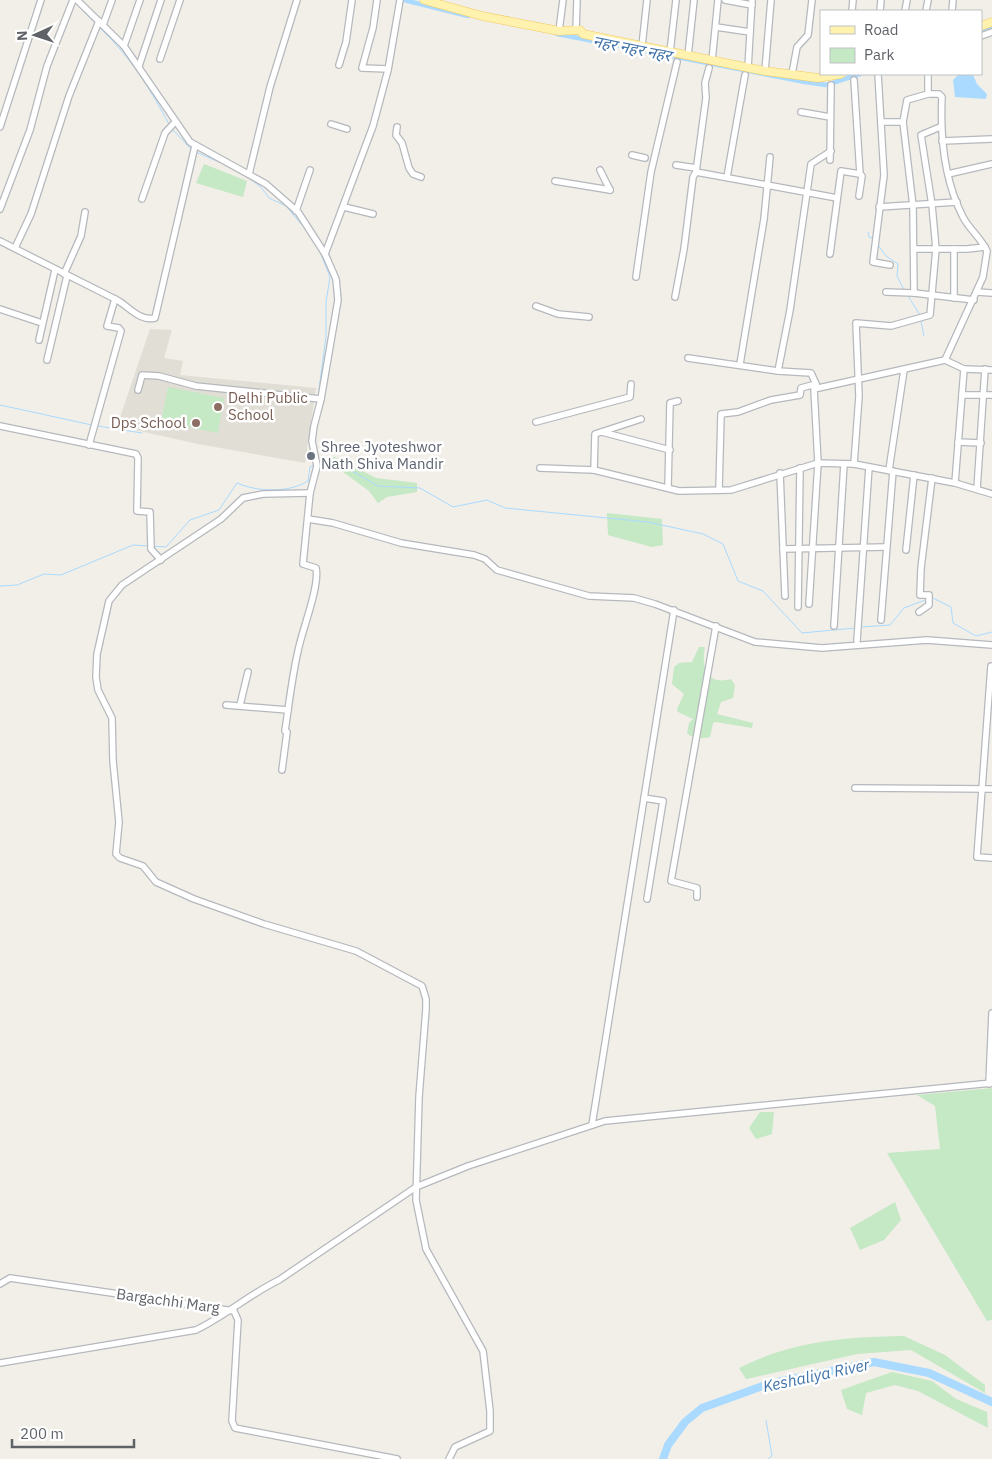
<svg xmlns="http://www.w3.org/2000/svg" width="992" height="1459" viewBox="0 0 992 1459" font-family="'IBM Plex Sans','Noto Sans Devanagari',sans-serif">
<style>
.education{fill:#e1ded6}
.green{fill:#c5e8c5}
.water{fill:#aadaff}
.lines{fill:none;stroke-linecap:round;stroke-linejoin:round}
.stream{stroke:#aadaff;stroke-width:1}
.canal{stroke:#aadaff;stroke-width:4.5}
.river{stroke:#aadaff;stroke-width:8}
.minor-casing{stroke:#b5b8bc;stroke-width:8}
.major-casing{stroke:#f2c960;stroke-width:9}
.minor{stroke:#fff;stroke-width:5.5}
.major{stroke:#fff2af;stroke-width:8}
.education-dot{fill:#8d6e63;stroke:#fff;stroke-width:2}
.worship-dot{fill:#6b7280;stroke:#fff;stroke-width:2}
.labels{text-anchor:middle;stroke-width:5;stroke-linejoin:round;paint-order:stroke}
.education-label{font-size:15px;fill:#785e54;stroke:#fff;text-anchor:start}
.worship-label{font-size:15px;fill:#5b616d;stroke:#fff;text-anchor:start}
.street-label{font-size:15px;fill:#5f6368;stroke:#fff}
.water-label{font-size:16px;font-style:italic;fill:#4174aa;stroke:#fff}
</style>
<rect width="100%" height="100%" fill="#f1efe8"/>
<!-- education -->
<path class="education" d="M150 329 172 330 164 358 183 361 180 375 316 388 305 463 198 444 117 426Z"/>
<!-- green -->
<g class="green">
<path d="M204 164 247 181 243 197 196 183Z"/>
<path d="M168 387 224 398 218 433 161 422Z"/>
<path d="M335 457 376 478 417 483V492L387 497 378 503 369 491 339 469 324 466V458Z"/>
<path d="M607 513 662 519 663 545 652 547 611 536 608 535Z"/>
<path d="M699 647H705C701 666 706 686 731 679L735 685 733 698 721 702 717 714 753 723 752 728 716 722 713 723 710 737C704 739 692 739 687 733L689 723 693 719 678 712 677 709 684 694 672 684 674 667 679 663 692 662Z"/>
<path d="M992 1088V1320L987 1321 887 1153 940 1149 935 1106 917 1095Z"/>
<path d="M760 1112H774L772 1134 756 1139 749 1128Z"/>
<path d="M895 1202 901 1220 884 1240 860 1250 850 1228Z"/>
<path d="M904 1336 945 1355 985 1385V1393L911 1350 857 1354 746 1379 739 1368C792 1341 845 1337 904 1336Z"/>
<path d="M892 1372 932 1381 956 1399 987 1412 988 1428 918 1391 895 1385 866 1393 862 1415 847 1409 841 1390Z"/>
</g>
<!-- water -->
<path class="water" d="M959 74 973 75 977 84 987 94 986 99 955 97 953 80Z"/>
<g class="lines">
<!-- stream -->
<g class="stream">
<path d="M76 4 95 23"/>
<path d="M100 28C130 56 151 90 170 126"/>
<path d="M172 129 191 149"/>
<path d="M196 152 219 162"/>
<path d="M243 174 261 187 269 198 286 206 308 232"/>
<path d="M868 232 869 237 873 238"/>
<path d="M878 245 886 256 898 264 897 276 904 290"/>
<path d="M908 296 920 315"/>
<path d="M921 321 924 336"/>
<path d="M319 389 326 337V302L330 277 320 252"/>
<path d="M0 405 92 425"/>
<path d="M98 426 142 433"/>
<path d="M320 464 338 463 378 486 420 488 453 507 487 500 505 508 648 522 703 534 723 544 738 581 763 591 802 633 855 628"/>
<path d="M153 546 166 547 190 520 219 510 237 483C257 492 289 493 308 481L310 467 314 465"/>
<path d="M0 586 17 585 44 574 61 575 133 545 149 546"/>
<path d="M931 597 951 607 953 623 976 636 992 632"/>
<path d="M861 627 890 625 904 608 928 599"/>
<path d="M766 1420 772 1456 768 1459"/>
</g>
<!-- canal -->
<g class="canal">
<path d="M404 0 468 16"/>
<path d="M981 31 992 27"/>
<path d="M557 34 805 82 826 85 860 74"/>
</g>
<!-- river -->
<path class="river" d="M663 1459 668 1445 685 1422 702 1408 768 1384 874 1362 929 1373 992 1402"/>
<!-- minor casing -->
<g class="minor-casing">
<g id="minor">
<path d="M77 0 124 46 190 142 266 184 298 212 325 254 336 279 338 300 321 399 314 426 312 441 317 466 310 493 303 564 316 568C320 586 302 630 298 651 292 677 289 704 285 731L287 732 282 770"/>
<path d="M377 0 373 28 362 68 388 69"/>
<path d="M725 0 752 5"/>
<path d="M852 11 853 0"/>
<path d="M880 11 881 0"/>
<path d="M905 11 907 0"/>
<path d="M926 11 928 0"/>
<path d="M952 11 953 0"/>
<path d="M103 25 112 0"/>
<path d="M716 27 750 32"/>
<path d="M559 31 563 0"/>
<path d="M576 31 577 0"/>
<path d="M981 36 992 32"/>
<path d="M124 46 140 0"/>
<path d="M642 46 647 0"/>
<path d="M670 52 676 0"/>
<path d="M688 56 694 0"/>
<path d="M160 59 180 0"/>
<path d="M712 61 718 0"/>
<path d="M339 65 346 42 352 0"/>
<path d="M139 66 161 0"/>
<path d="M748 68 752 0"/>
<path d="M765 71 771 0"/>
<path d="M792 74 797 47 808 35 812 0"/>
<path d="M878 74 884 175 873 262 890 265"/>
<path d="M854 80 860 174 862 176 859 196"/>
<path d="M801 112 830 117"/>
<path d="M881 122H903"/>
<path d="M331 124 347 129"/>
<path d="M0 127 41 0"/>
<path d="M397 127 396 135 402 143 409 168 413 174 421 177"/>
<path d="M942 141 992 139"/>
<path d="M632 155 645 158"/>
<path d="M830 160 831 85"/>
<path d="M676 165 696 168"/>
<path d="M600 170 610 190"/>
<path d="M696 172 837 198"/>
<path d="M249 174 270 87 297 0"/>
<path d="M948 174 992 164"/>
<path d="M727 177 745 75"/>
<path d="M555 181 610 190"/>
<path d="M142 199 165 133 175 122"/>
<path d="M344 207 373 214"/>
<path d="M879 207 957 202"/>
<path d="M0 209 30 130 47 66 73 0"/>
<path d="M296 211 310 170"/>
<path d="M0 241 115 299 107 326 119 328 121 331 89 445"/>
<path d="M15 248 31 214 69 96 99 21"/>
<path d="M915 249H967L985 247"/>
<path d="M325 254 373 126 388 70 400 0"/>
<path d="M830 254 841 171 860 174"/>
<path d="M64 274 81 236 85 212"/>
<path d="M636 277 651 172 677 62"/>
<path d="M886 292 914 293 974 300"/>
<path d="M977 292 992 293"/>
<path d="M914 293 913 206 903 122 907 100 928 94"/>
<path d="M675 297 684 249 693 177 696 172 706 98 705 83 709 68"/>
<path d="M954 298V249"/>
<path d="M115 299C128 305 139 322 155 318L195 146"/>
<path d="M536 306 558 314 589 317"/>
<path d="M0 309 42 323"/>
<path d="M39 340 55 270"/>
<path d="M688 358 778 371 811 373 816 384"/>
<path d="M47 360 67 276"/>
<path d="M945 360 964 369 955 483"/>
<path d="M740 364 764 219 770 157"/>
<path d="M964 369 992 370"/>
<path d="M778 371 790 310 811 164 831 151"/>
<path d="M138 390 142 375 159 376 196 386 321 399"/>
<path d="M962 395H992"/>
<path d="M536 422 630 397 631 384"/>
<path d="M0 426 136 454 138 458 137 511 150 512 151 549 161 560"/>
<path d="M602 432 670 450"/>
<path d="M958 442 981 443"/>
<path d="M854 464 859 396 856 323 891 326 930 315 936 249 932 205 921 135 940 127"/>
<path d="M540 468 594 470 679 491 731 490 818 463 854 464 955 483 992 494"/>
<path d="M594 470 595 434 641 419"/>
<path d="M889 470 904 370"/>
<path d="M780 473 785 596"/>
<path d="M668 487 670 403 678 401"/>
<path d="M977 489 985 369"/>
<path d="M719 490 721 414 738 412 771 400 800 395 801 388 816 384V388"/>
<path d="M310 493 263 494 243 498 221 519 122 585 109 601 97 654 96 677 98 690 112 718 113 761 119 822 116 854 120 858 143 866 156 882 194 899 264 924 356 951 422 986 426 999V1009L419 1097 416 1200 426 1249 483 1351 490 1411V1431L455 1447 449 1459"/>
<path d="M308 519 333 523 401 543 474 555 485 559 497 570 589 596 634 598 655 604 755 642 822 648 927 640 992 645"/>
<path d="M783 549 886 547"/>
<path d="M906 550 914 475"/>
<path d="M809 604 818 463 814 389 945 360 983 277 987 251C981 238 969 229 963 217 944 180 940 138 942 97L939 94H928V74"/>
<path d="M798 607 800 468"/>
<path d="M919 612 929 605V595H920L921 568 932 478"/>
<path d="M881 620 893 471"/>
<path d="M834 626 844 464"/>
<path d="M857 641 869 467"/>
<path d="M991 666 977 857 992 858"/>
<path d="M226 705 288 710"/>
<path d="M240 705 248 672"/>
<path d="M855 788 992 789"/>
<path d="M644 798 663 801 647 899"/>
<path d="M697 897V888L671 881 716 626"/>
<path d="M989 1084 992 1013"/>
<path d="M592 1125 674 610"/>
<path d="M0 1284 10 1278 234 1311 238 1320 232 1421 235 1428 397 1459"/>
<path d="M0 1363 196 1330C225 1316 250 1294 279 1280L416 1187 468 1166 605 1121 992 1083"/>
</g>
</g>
<!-- major casing -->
<g class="major-casing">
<g id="major">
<path d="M424 0 482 16 559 31 580 30 583 34 765 71 818 78 841 74"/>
<path d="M981 26 992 22"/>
</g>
</g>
<!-- minor -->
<use href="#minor" class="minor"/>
<!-- major -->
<use href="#major" class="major"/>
</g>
<!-- markers -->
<g class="education-dot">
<circle cx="218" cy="407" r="5"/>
<circle cx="196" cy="423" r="5"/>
</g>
<circle class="worship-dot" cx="311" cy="456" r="5"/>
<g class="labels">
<!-- education labels -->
<g class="education-label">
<text x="228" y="403">Delhi Public<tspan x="228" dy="17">School</tspan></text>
<text x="186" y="428" text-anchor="end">Dps School</text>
</g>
<!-- worship labels -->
<g class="worship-label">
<text x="321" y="452">Shree Jyoteshwor<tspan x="321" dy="17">Nath Shiva Mandir</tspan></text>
</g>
<!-- street labels -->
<g class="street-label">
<text transform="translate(168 1301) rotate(8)" y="5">Bargachhi Marg</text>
</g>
<!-- water labels -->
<g class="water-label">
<text transform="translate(632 48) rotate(11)" y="6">नहर नहर नहर</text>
<text transform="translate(816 1375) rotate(-12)" y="6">Keshaliya River</text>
</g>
</g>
<!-- legend -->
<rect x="820" y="10" width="162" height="65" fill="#ffffff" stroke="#bfc1c3"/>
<rect x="830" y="26" width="25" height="8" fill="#fff2af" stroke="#bfc1c3"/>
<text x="864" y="35" font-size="15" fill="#5f6368">Road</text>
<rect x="830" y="48" width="25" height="15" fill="#c5e8c5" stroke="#bfc1c3"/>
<text x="864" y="60" font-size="15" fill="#5f6368">Park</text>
<!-- north arrow -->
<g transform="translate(35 35) rotate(267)" stroke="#ffffff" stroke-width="4" paint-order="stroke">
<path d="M0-4L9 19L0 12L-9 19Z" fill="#5f6368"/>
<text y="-8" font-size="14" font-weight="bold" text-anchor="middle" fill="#5f6368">N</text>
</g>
<!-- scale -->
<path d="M12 1439v8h122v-8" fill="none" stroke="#5f6368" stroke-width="2.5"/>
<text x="20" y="1439" font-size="15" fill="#5f6368" stroke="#ffffff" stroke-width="4" paint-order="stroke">200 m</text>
</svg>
